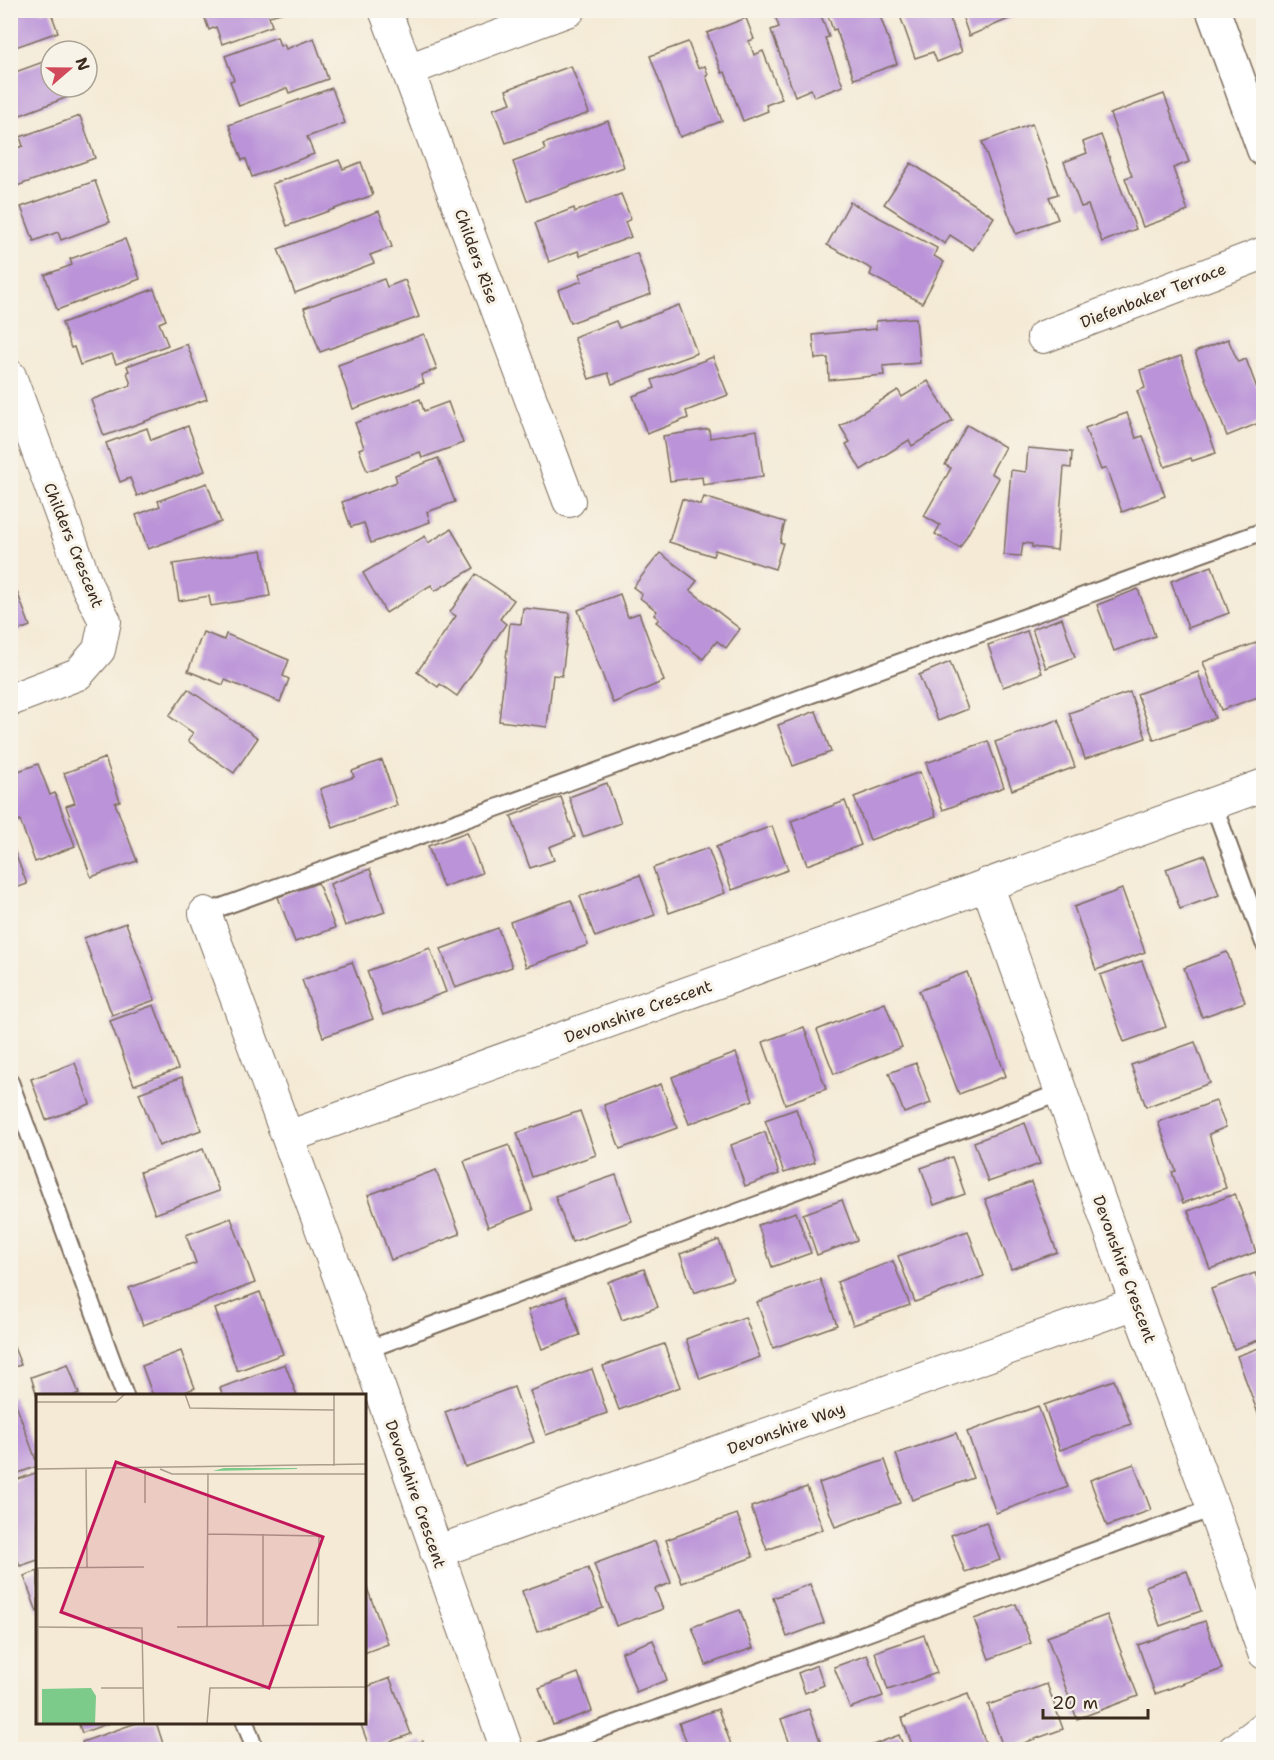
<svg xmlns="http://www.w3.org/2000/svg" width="1274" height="1760" viewBox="0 0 1274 1760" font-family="'Shantell Sans',sans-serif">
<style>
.building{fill:#ba93d8}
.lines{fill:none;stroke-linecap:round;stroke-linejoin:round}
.service-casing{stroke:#7c6d5e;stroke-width:20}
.minor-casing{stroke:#7c6d5e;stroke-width:34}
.tertiary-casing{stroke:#7c6d5e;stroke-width:36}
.service{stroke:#fff;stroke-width:16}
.minor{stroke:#fff;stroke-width:32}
.tertiary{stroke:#fff;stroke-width:33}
.labels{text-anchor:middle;stroke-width:6;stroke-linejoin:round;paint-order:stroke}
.street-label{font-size:16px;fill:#3b2a1e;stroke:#f7f3e8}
.inset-road{fill:none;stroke:#aa9d8c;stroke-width:1.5}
.view{fill:#c2185b;fill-opacity:0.15;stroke:#c2185b;stroke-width:3}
.inset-edge{fill:none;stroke:#3b2a1e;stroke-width:3}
</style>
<rect width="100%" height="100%" fill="#f7f3e8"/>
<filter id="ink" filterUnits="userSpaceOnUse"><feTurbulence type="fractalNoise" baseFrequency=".0167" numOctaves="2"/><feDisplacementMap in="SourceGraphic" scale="12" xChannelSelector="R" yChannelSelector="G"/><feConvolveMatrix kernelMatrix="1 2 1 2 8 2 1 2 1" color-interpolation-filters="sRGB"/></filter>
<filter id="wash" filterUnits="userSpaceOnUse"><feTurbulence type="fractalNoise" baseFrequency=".008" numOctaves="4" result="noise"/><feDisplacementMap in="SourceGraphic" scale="24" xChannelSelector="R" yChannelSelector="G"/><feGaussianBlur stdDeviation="1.35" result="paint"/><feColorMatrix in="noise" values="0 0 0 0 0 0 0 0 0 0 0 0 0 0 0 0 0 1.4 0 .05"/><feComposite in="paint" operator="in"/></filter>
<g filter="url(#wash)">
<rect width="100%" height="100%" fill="#f4ead5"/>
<g id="blocks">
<!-- building -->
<g class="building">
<path d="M10 10H40L41 12 50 10 58 32 10 49Z"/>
<path d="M202 10H290V11L269 16 272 26 222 44 216 27 209 30Z"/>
<path d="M773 10H819L829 37 825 38 843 86 814 97 811 89 795 96 771 30 779 27Z"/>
<path d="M826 10H878L897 64 854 79 836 29 833 30Z"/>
<path d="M898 10H947L962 52 937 62 933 52 915 58Z"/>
<path d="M960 10H1017L1018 15 969 36Z"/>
<path d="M746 18 754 39 749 41 754 55 763 51 782 99 766 105 768 111 743 121 725 72 722 73 707 33Z"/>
<path d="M277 37 280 46 284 44 286 49 314 38 328 79 289 93 287 88 239 106 230 81 234 80 225 56Z"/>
<path d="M688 42 698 68 705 66 708 75 706 76 722 121 680 137 650 56Z"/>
<path d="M51 59V87H64L68 97 18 116 16 109 10 110V74Z"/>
<path d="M571 66 589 113 506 143 493 109 511 103 506 90Z"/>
<path d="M332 88 345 123 307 137 314 154 252 177 246 159 242 160 229 125Z"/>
<path d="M1164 94 1189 162 1173 168 1188 211 1143 227 1125 178 1132 176 1110 114Z"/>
<path d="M80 116 95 158 14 187 10 178V150L23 146 20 137Z"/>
<path d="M608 121 624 167 527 201 513 162 545 150 543 144Z"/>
<path d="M1032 124 1058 194 1049 197 1058 219 1016 234 982 142Z"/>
<path d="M1101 135 1136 229 1102 242 1088 205 1081 207 1064 162 1087 153 1083 142Z"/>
<path d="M339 160 343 169 361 162 373 195 287 226 272 184Z"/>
<path d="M911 163 994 217 973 250 950 235 945 244 884 204Z"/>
<path d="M95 181 110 222 61 240 58 232 34 241 21 207Z"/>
<path d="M621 194 631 219 625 222 631 237 580 256 578 251 549 262 535 223 574 208 575 212Z"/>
<path d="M850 202 937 248 934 256 944 262 922 303 870 275 872 269 827 245Z"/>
<path d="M379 211 392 247 370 255 374 263 295 293 278 249Z"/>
<path d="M125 239 140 279 57 310 45 275 72 265 70 259Z"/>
<path d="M637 253 651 294 570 323 558 290 582 281 579 274Z"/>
<path d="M384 279 387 287 405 280 419 317 320 352 304 308Z"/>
<path d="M154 289 166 320 159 323 168 345 116 364 112 354 80 365 74 347 71 348 62 323Z"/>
<path d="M679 305 697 353 612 384 608 373 589 379 574 337 616 321 619 328Z"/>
<path d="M911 318H916L920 363 883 366 884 375 829 380 828 358 815 359 813 335 876 329V321Z"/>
<path d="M424 334 437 369 421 375 424 383 353 409 338 365Z"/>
<path d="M1228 339 1238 362 1246 359 1264 407V421L1227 436 1195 352Z"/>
<path d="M187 344 207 399 104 436 91 400 131 385 127 372 129 371 127 366Z"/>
<path d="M1181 356 1216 453 1192 461 1191 458 1165 467 1137 391 1145 388 1140 370Z"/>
<path d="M713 357 728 395 686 411 688 418 647 434 633 396 655 388 652 380Z"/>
<path d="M928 381 953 421 912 446 909 440 861 470 846 444 850 442 840 426 898 390 902 397Z"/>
<path d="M420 399 424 411 448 402 463 443 422 458 420 452 367 471 359 449 364 447 355 423Z"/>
<path d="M1127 413 1136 438 1143 436 1165 496 1122 512 1106 468 1101 470 1085 428Z"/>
<path d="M967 425 1005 447 991 473 999 478 960 548 935 534 940 525 924 516 951 468 945 465Z"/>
<path d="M188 426 205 471 137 496 130 478 120 482 106 443 147 428 151 440Z"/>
<path d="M709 429 710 438 757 430 763 476 703 485 702 477 670 481 663 436Z"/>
<path d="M1028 448 1072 452 1071 468 1064 467 1057 550 1032 547V544L1023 543 1021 556 1004 555 1011 470 1026 472Z"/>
<path d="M438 458 455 502 427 512 430 522 371 543 364 523 351 527 342 502 397 482 395 475Z"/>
<path d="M207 483 221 522 148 549 136 515 160 506 158 501Z"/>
<path d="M704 497 785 522 780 542 783 543 775 569 715 550 713 556 669 542 682 499 701 505Z"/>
<path d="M451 529 474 568 435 591 431 585 386 613 363 573 425 536 428 543Z"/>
<path d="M262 550 270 596 211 606 209 596 179 601 173 564Z"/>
<path d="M660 553 697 581 690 590 740 629 726 648 717 641 703 659 656 622 659 619 654 615 657 611 640 598 642 594 633 587Z"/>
<path d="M1212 566 1229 613 1188 628 1171 581Z"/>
<path d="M476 574 514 600 500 619 506 624 457 696 440 684 438 687 417 672 456 616 450 612Z"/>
<path d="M16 589 30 626 10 634V591Z"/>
<path d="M1138 589 1155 636 1114 651 1097 605Z"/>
<path d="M620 594 628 617 639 613 664 681 613 703 578 610Z"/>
<path d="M523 608 570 613 562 676 553 675 547 727 499 721 510 623 521 624Z"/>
<path d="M1062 618 1075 657 1046 668 1032 629Z"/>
<path d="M1027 631 1042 673 1003 687 988 645Z"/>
<path d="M203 632 224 640 226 634 289 660 283 676 289 679 280 702 225 680 223 685 188 671Z"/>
<path d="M1264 640V695L1221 710 1203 662Z"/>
<path d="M950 662 968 709 938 721 919 675Z"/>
<path d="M1198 672 1215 718 1154 740 1137 694Z"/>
<path d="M188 689 258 738 234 773 188 741 193 733 169 716Z"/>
<path d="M1130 692 1146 738 1085 759 1069 713Z"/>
<path d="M816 711 831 752 793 766 778 725Z"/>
<path d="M1058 720 1075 767 1012 790 995 742Z"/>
<path d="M988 741 1004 787 943 810 926 763Z"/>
<path d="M105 758 120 801 115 803 137 861 91 877 66 806 75 803 64 773Z"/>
<path d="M382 760 397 805 333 828 320 789 354 777 352 771Z"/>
<path d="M38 764 50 795 55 793 75 846 35 862 20 820 15 822 10 811V774Z"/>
<path d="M920 772 936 816 870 840 854 797Z"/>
<path d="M607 783 621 823 583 837 569 797Z"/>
<path d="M561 797 575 837 549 847 554 860 530 868 511 816Z"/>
<path d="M845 801 861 845 807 865 791 821Z"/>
<path d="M772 826 788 870 732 890 716 847Z"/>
<path d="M467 832 482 873 443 887 428 846Z"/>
<path d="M10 840 27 884 10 890Z"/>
<path d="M708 848 725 893 669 913 653 868Z"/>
<path d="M1205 855 1219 895 1180 909 1166 869Z"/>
<path d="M370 869 385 912 345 926 330 884Z"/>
<path d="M640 875 655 915 595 937 580 896Z"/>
<path d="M318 883 335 928 295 942 278 897Z"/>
<path d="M1122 889 1145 952 1096 970 1074 907Z"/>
<path d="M571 900 588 945 526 967 510 922Z"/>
<path d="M126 923 155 1000 112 1015 84 938Z"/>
<path d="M498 928 512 967 455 988 441 949Z"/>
<path d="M430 948 446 992 383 1015 367 971Z"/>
<path d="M1227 952 1245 1002 1202 1017 1184 968Z"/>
<path d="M1142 961 1166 1027 1124 1042 1100 975Z"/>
<path d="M352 962 373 1019 323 1037 302 980Z"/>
<path d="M967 972 1006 1076 959 1094 919 991Z"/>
<path d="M885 1003 902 1047 834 1074 817 1030Z"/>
<path d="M154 1005 178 1069 134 1085 110 1021Z"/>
<path d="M804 1027 826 1089 785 1104 763 1042Z"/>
<path d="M1195 1042 1210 1083 1146 1107 1131 1065Z"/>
<path d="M736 1053 753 1100 689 1124 672 1077Z"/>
<path d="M75 1063 90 1104 46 1120 31 1079Z"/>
<path d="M916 1063 931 1103 904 1113 889 1073Z"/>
<path d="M182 1077 201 1130 159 1146 139 1093Z"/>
<path d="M661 1084 677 1128 620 1149 604 1105Z"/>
<path d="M1216 1101 1226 1127 1209 1134 1226 1188 1183 1203 1172 1172 1176 1171 1158 1122Z"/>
<path d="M796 1109 815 1162 784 1173 765 1120Z"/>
<path d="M580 1111 596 1155 532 1177 517 1133Z"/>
<path d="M1025 1123 1040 1164 988 1182 974 1142Z"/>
<path d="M765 1132 779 1174 745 1186 731 1145Z"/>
<path d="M509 1145 533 1210 488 1227 464 1161Z"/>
<path d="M203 1149 219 1191 155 1214 140 1172Z"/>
<path d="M952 1157 965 1194 934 1205 921 1168Z"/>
<path d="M436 1170 460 1234 391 1260 368 1195Z"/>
<path d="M616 1175 632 1221 572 1242 555 1196Z"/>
<path d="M1031 1182 1057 1252 1011 1269 985 1199Z"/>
<path d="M1235 1194 1256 1252 1210 1269 1188 1211Z"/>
<path d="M842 1200 857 1240 817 1255 803 1214Z"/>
<path d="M796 1212 811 1253 772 1267 758 1225Z"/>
<path d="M231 1218 255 1283 143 1325 129 1288 196 1263 186 1235Z"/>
<path d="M968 1231 984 1276 915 1302 898 1256Z"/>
<path d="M719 1240 733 1279 694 1293 680 1254Z"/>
<path d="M893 1261 910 1305 853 1325 837 1282Z"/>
<path d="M644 1269 658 1307 622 1320 608 1282Z"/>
<path d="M1255 1273 1264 1295V1338L1234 1349 1211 1289Z"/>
<path d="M820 1279 837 1325 773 1348 757 1302Z"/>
<path d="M260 1292 283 1354 237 1371 215 1309Z"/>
<path d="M566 1296 580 1335 542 1349 528 1310Z"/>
<path d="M745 1317 760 1357 700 1379 686 1339Z"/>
<path d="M10 1337 21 1365 10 1368Z"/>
<path d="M664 1344 680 1387 619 1410 603 1366Z"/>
<path d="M1264 1346V1418L1260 1419 1237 1356Z"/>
<path d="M181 1351 195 1388 174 1396H153L142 1366Z"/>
<path d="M68 1364 79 1394 74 1396H37L31 1377Z"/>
<path d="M285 1364 297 1396H223L220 1388Z"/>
<path d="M592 1369 607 1413 546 1435 530 1391Z"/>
<path d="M1114 1380 1131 1424 1060 1450 1044 1405Z"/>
<path d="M514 1387 534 1442 465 1467 445 1412Z"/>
<path d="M13 1396 38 1466 10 1476V1397Z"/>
<path d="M1038 1406 1068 1487 996 1513 967 1432Z"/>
<path d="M956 1433 973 1478 912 1500 896 1454Z"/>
<path d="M885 1460 900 1503 835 1527 819 1483Z"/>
<path d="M1134 1464 1151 1510 1107 1526 1090 1480Z"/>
<path d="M38 1472V1560L20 1566 10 1539V1482Z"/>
<path d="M807 1487 823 1529 767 1550 751 1507Z"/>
<path d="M737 1514 753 1557 682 1583 666 1540Z"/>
<path d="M986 1522 1000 1560 965 1572 951 1535Z"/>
<path d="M655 1541 671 1583 655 1589 663 1609 616 1626 594 1564Z"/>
<path d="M588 1568 603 1608 537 1632 522 1591Z"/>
<path d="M38 1571V1612H37L24 1576Z"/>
<path d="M1187 1571 1201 1611 1160 1626 1146 1586Z"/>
<path d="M364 1580 388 1644 364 1653Z"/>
<path d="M810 1584 824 1623 787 1637 773 1598Z"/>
<path d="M1016 1604 1031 1643 989 1659 974 1619Z"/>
<path d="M740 1610 753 1648 706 1665 692 1627Z"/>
<path d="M1107 1615 1138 1696 1077 1719 1047 1637Z"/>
<path d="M1205 1621 1222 1669 1155 1694 1138 1645Z"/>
<path d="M924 1635 937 1673 888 1690 875 1652Z"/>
<path d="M653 1640 667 1680 636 1692 622 1652Z"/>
<path d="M867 1655 883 1696 850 1708 834 1667Z"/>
<path d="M817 1665 824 1685 805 1693 798 1673Z"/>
<path d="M578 1673 592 1711 553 1725 539 1688Z"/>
<path d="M390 1678 411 1734 370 1749 360 1722H364V1688Z"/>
<path d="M1047 1684 1063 1729 1004 1750 988 1705Z"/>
<path d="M968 1694 988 1750H914L902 1718Z"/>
<path d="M718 1709 733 1750H690L679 1723Z"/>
<path d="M809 1709 822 1747 816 1750H792L781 1719Z"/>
<path d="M78 1722H109V1723L82 1733Z"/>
<path d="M139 1722H156L165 1750H85L82 1742Z"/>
<path d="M899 1735 905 1750H862V1749Z"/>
<path d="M423 1741 426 1750H401V1749Z"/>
</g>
</g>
</g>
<g filter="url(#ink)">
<use href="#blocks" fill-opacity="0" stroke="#7c6d5e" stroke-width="1.5"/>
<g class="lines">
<!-- service casing -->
<g class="service-casing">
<g id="service">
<path d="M1213 803 1264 943"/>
<path d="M205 913 1264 531"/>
<path d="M10 1082 125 1396"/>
<path d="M366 1350 1062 1092"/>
<path d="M245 1722 255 1750"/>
<path d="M543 1750 1213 1508"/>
</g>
</g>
<!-- minor casing -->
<g class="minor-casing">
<g id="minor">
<path d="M385 10 569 501"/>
<path d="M408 70 569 10"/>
<path d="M1043 337 1264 253"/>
<path d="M10 376 88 588 105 621 99 650 78 674 10 700"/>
<path d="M987 884 1136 1303 1213 1508 1264 1653"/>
<path d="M205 913 366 1350 507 1750"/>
<path d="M288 1137 1264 785"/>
<path d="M436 1552 1136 1303"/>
<path d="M1234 1750 1239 1747 1264 1728"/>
</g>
</g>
<!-- tertiary casing -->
<g class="tertiary-casing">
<path id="tertiary" d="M1213 10 1264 150"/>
</g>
<!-- service -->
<use href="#service" class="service"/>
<!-- minor -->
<use href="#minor" class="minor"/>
<!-- tertiary -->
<use href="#tertiary" class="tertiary"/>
</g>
</g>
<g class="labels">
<!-- street labels -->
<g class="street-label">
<text transform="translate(477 256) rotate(70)" y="6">Childers Rise</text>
<text transform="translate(1153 295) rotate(-21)" y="6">Diefenbaker Terrace</text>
<text transform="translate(74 545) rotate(68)" y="6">Childers Crescent</text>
<text transform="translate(638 1011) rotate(-20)" y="6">Devonshire Crescent</text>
<text transform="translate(1125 1269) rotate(70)" y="6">Devonshire Crescent</text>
<text transform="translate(786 1428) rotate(-20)" y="6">Devonshire Way</text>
<text transform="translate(416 1494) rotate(71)" y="6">Devonshire Crescent</text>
</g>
</g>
<!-- overview -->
<g transform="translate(36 1394)">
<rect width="330" height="330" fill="#f4ead5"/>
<path d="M188 74H261V75L177 77ZM55 294 60 302 59 330H6V295Z" fill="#7ccb8b"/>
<path class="inset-road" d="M149 0 154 14 298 16M0 8H80L89 0M298 72V0M0 75 330 70M50 75 51 173M109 75V109M124 75 136 80H330M0 174 108 173M0 233 106 234 108 330M141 233 282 231 283 142 172 140M171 233 172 79M227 233V140M65 294H108M2 330V174M171 330 174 294 330 293"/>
<path class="view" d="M80 68 287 143 233 294 25 218Z"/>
<rect width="330" height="330" class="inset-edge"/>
</g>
<!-- margin -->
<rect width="1274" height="1760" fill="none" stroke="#f7f3e8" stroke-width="36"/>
<!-- north arrow -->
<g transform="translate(69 69) rotate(70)"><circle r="28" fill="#f7f3e8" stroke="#aca397" stroke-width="1.5"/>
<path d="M0-4.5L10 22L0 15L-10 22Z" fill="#d1495b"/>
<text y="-9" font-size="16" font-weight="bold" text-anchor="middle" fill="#3b2a1e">N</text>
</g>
<!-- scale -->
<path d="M1043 1709v9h105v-9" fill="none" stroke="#3b2a1e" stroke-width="3"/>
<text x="1052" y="1709" font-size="18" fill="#3b2a1e" stroke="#f7f3e8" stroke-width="4.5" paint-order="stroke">20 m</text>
</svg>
